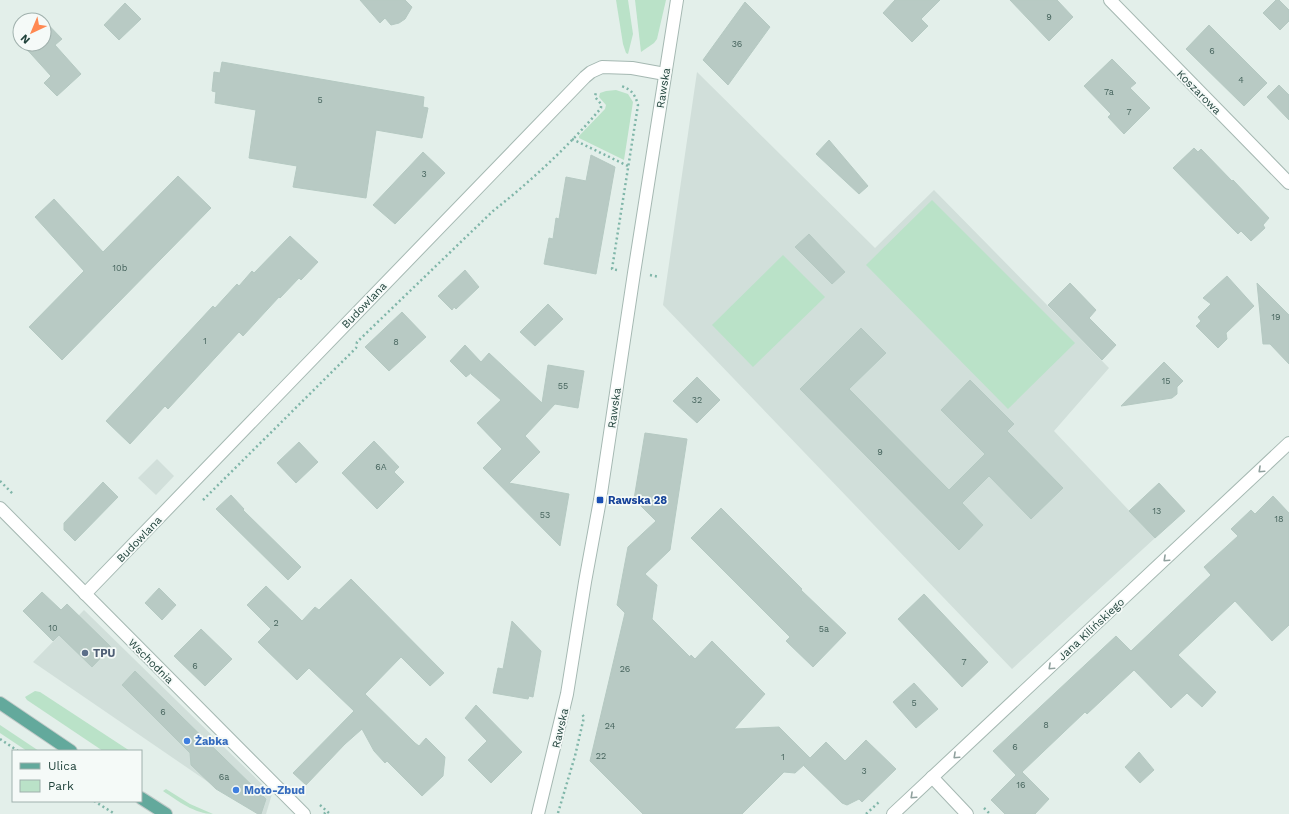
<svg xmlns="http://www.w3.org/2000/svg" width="1289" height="814" viewBox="0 0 1289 814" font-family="'Work Sans',sans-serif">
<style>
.built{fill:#d1dfda}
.green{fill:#bae2c8}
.building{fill:#b8cac4;stroke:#b5c9c2}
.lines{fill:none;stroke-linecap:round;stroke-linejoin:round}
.minor-casing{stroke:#a5b8b2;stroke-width:14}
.major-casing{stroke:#c1cac8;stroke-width:14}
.path{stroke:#80b6a9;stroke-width:2.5;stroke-dasharray:2 3;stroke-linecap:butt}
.minor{stroke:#fff;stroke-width:12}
.major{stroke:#63a99c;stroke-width:12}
.oneway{stroke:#90a19e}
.transit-dot{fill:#1a4fb4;stroke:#f5faf8;stroke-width:1.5}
.service-dot{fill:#5c6f8a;stroke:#f5faf8;stroke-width:1.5}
.shop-dot{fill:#3f7fe0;stroke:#f5faf8;stroke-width:1.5}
.labels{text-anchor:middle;stroke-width:3.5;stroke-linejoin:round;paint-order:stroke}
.number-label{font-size:9px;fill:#47655e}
.street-label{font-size:11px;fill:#21433c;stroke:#f5faf8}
.transit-label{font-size:11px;font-weight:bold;fill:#164399;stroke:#f5faf8;text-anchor:start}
.service-label{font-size:11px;font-weight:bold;fill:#4e5e75;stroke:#f5faf8;text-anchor:start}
.shop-label{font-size:11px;font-weight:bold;fill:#366cbe;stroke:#f5faf8;text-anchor:start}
</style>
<rect width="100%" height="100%" fill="#e3efea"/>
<!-- built -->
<g class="built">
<path d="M697 72 875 248 934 190 1109 368 1054 431 1155 538 1012 669 663 305Z"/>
<path d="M157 459 174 476 156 495 138 478Z"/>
<path d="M84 610 272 794 266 814H259L230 797 33 662Z"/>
</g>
<!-- green -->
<g class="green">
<path d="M616 0H628L633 34 628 54 626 53 623 44Z"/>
<path d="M635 0H666L657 39 654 43 641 52Z"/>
<path d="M616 90 628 94 633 102 624 160 579 138V136L605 109 606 105 599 97 600 93 606 91Z"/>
<path d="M932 200 1075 343 1008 409 866 265Z"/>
<path d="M783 255 825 297 753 367 712 325Z"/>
<path d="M35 691 40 692 130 751H103L27 700 25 697Z"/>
<path d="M0 725 39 751H27L0 733Z"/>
<path d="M166 789 190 804 213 814C195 814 178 801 163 791Z"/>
</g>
<!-- building -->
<g class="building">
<path d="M360 0H405L412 7 405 19 399 23 391 25 385 18 380 23Z"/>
<path d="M895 0H940L921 19 928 26 912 42 883 13Z"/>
<path d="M1010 0H1057L1073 17 1049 41Z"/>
<path d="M1276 0H1279L1289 10V21L1280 30 1263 13Z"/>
<path d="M745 2 770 27 728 85 703 60Z"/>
<path d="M125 3 141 19 119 40 104 25Z"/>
<path d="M38 14 62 39 55 45 81 74 57 96 44 83 51 76 22 44H44V20H31Z"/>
<path d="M1209 25 1267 83 1244 106 1186 49Z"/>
<path d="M20 30V42L14 36Z"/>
<path d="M1112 59 1136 83 1130 88 1150 108 1124 134 1108 117 1111 114 1084 86Z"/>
<path d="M222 62 424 97 423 107 428 108 422 138 376 130 366 198 293 187 297 166 249 158 256 110 215 103 216 92 212 91 214 72 220 73Z"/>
<path d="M1279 85 1289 95V120L1267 97Z"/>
<path d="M829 140 868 186 859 194 816 154Z"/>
<path d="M1194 148 1198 152 1201 149 1232 181 1233 180 1269 218 1263 225 1265 228 1251 241 1241 231 1238 234 1173 168Z"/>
<path d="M423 152 445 173 395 224 373 205Z"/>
<path d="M591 155 615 167 596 274 544 264 549 238 553 239 556 218 559 219 566 177 586 181Z"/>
<path d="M178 176 211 208 62 360 29 327 84 271 35 217 54 199 103 252Z"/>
<path d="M809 234 845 272 832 284 795 247Z"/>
<path d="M290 236 318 262 301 280 299 278 280 298 279 297 243 336 239 332 168 409 165 406 130 444 106 421 213 306 215 308 237 284 239 286 252 271 254 273Z"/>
<path d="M465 270 479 287 456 309 454 307 452 310 438 296Z"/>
<path d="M1227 276 1254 306 1226 333 1227 339 1218 348 1196 326 1201 321 1198 317 1211 304 1203 298Z"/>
<path d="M1070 283 1096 310 1089 318 1116 345 1102 360 1048 305Z"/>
<path d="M1257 283 1289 315V364L1270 344H1263Z"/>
<path d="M548 304 563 319 535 346 520 332Z"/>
<path d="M402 312 426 337 389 371 365 347Z"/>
<path d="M861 328 886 353 849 389 949 490 985 454 941 410 970 380 1014 424 1007 431 1063 488 1031 519 989 476 962 503 983 525 959 550 800 389Z"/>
<path d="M465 345 481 362 489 353 542 403 548 365 584 371 578 408 555 404 525 436 540 452 509 483 569 494 560 546 483 468 502 449 477 423 501 400 471 374 472 372 466 377 450 361Z"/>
<path d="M1164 362 1183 381 1177 387V394L1172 398 1121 406Z"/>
<path d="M697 377 720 400 697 423 673 401Z"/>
<path d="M645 433 687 439 670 550 645 574 657 585 652 619 690 657 691 655 695 659 712 641 765 694 734 729 779 727 810 758 826 742 845 761 866 740 896 769 862 802 859 799 847 805 842 803 803 765 805 764 795 773 784 772 742 814H643L590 761 625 613 617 605 628 547 656 521 634 499Z"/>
<path d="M374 441 399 467 394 472 404 482 377 509 342 473Z"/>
<path d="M299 442 318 462 296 483 277 463Z"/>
<path d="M103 482 118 497 75 541 64 530V523Z"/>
<path d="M1159 483 1185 511 1155 538 1129 511Z"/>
<path d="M231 495 244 509 243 510 301 567 288 580 216 509Z"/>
<path d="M1273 496 1289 513V625L1272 641 1235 601 1178 655 1216 692 1202 707 1187 693 1171 708 1134 670 1087 714 1085 712 1022 772 1049 799 1035 814H1005L991 800 1016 775 993 751 1116 636 1131 651 1211 575 1204 567 1238 536 1231 529 1251 510 1255 514Z"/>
<path d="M721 508 802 589 801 590 846 633 813 667 786 641 790 637 691 538Z"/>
<path d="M351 579 444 673 430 686 401 657 365 694 415 743 419 746 426 738 445 757 443 776 422 796 387 761 385 763 374 751 362 729 345 744 306 785 293 773 354 711 309 668 297 680 258 642 271 629 247 605 266 586 302 621 315 607 319 610Z"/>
<path d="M159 588 176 605 162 620 145 603Z"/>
<path d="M42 592 61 610 67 604 111 647 92 667 59 635 53 641 23 611Z"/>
<path d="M924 594 988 662 962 687 898 619Z"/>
<path d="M512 621 541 651 533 697 529 696 528 699 493 693 498 668 503 669Z"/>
<path d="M201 629 232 659 205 686 174 656Z"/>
<path d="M135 671 266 799 261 814H258L216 789 191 765 190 753 122 685Z"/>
<path d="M914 683 938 709 916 728 893 702Z"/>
<path d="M476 705 522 752 491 783 468 760 487 741 465 718Z"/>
<path d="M1139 752 1154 770 1140 783 1125 767Z"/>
</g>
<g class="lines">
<!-- minor casing -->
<g class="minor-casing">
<g id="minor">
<path d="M1110 0 1289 183"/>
<path d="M0 508 304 814"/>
<path d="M85 594 585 77 591 72 602 67 632 68 665 74"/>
<path d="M932 777 967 814"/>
<path d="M538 814 567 694 585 582 600 500 634 273 677 0"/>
<path d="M893 814 1289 443"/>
</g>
</g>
<!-- major casing -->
<g class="major-casing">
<g id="major">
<path d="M0 703 71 751"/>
<path d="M141 798 166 814"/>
</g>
</g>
<!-- path -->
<g class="path">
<path d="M572 139 628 166"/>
<path d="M617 270 612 269 638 105C635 94 631 89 621 86"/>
<path d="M650 275 659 277"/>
<path d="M0 481 13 494"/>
<path d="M203 500 356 348 357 342 493 211C531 181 569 146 601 108V104L595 97 596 92"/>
<path d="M0 739 18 751"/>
<path d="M94 801 115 814"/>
<path d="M320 805 330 814"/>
<path d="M984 808 990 814"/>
<path d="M558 813 575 756 584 717 581 713"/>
<path d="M324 814 327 811"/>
<path d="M866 814 879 802"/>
</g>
<!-- minor -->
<use href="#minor" class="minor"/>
<!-- major -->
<use href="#major" class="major"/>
</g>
<!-- one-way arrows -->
<defs><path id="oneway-chevron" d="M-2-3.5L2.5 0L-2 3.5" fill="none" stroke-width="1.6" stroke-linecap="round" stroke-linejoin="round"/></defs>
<g class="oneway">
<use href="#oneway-chevron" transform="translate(1261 470) rotate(137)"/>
<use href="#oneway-chevron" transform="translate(1166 559) rotate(137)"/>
<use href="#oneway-chevron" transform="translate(1051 667) rotate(137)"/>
<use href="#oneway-chevron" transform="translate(956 756) rotate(137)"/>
<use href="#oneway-chevron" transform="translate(913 796) rotate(137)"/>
</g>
<!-- markers -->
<rect class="transit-dot" x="596" y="496" width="8" height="8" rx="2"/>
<circle class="service-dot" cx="85" cy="653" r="4"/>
<g class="shop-dot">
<circle cx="187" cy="741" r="4"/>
<circle cx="236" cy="790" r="4"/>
</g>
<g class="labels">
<!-- number labels -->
<g class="number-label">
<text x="1049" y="20">9</text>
<text x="737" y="47">36</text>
<text x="1212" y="54">6</text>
<text x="1241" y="83">4</text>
<text x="1109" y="95">7a</text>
<text x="320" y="103">5</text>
<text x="1129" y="115">7</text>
<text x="424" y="177">3</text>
<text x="120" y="271">10b</text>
<text x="1276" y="320">19</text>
<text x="205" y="344">1</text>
<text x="396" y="345">8</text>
<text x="1166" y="384">15</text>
<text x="563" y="389">55</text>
<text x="697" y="403">32</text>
<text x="880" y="455">9</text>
<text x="381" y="470">6A</text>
<text x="1157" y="514">13</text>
<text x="545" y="518">53</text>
<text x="1279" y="522">18</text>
<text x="276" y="626">2</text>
<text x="53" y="631">10</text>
<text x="824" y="632">5a</text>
<text x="964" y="665">7</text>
<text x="195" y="669">6</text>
<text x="625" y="672">26</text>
<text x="914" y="706">5</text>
<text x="163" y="715">6</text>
<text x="1046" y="728">8</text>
<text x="610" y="729">24</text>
<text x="1015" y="750">6</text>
<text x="601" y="759">22</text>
<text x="783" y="760">1</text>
<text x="864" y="774">3</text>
<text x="224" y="780">6a</text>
<text x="1021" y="788">16</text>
</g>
<!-- street labels -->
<g class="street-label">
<text transform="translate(663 88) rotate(-81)" y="4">Rawska</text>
<text transform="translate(1199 92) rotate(45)" y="4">Koszarowa</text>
<text transform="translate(364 305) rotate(-46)" y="4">Budowlana</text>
<text transform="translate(614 408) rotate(-82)" y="4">Rawska</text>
<text transform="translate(139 539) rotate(-46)" y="4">Budowlana</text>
<text transform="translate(1091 629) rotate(-43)" y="4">Jana Kilińskiego</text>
<text transform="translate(151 661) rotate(45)" y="4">Wschodnia</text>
<text transform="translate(560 728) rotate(-77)" y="4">Rawska</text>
</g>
<!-- transit labels -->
<g class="transit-label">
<text x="608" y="504">Rawska 28</text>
</g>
<!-- service labels -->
<g class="service-label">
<text x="93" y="657">TPU</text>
</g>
<!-- shop labels -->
<g class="shop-label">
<text x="195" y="745">Żabka</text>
<text x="244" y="794">Moto-Zbud</text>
</g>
</g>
<!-- legend -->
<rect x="12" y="750" width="130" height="52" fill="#f5faf8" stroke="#a0b1ad"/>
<rect x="20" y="763" width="20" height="6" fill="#63a99c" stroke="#a0b1ad"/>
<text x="48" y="770" font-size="12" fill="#21433c">Ulica</text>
<rect x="20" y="780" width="20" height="12" fill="#bae2c8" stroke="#a0b1ad"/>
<text x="48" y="790" font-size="12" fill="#21433c">Park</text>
<!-- north arrow -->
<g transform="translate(32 32) rotate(224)"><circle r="19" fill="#f5faf8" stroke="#a0b1ad"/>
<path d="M0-3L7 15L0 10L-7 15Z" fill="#ff8851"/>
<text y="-6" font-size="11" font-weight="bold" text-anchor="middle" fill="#21433c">N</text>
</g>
</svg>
